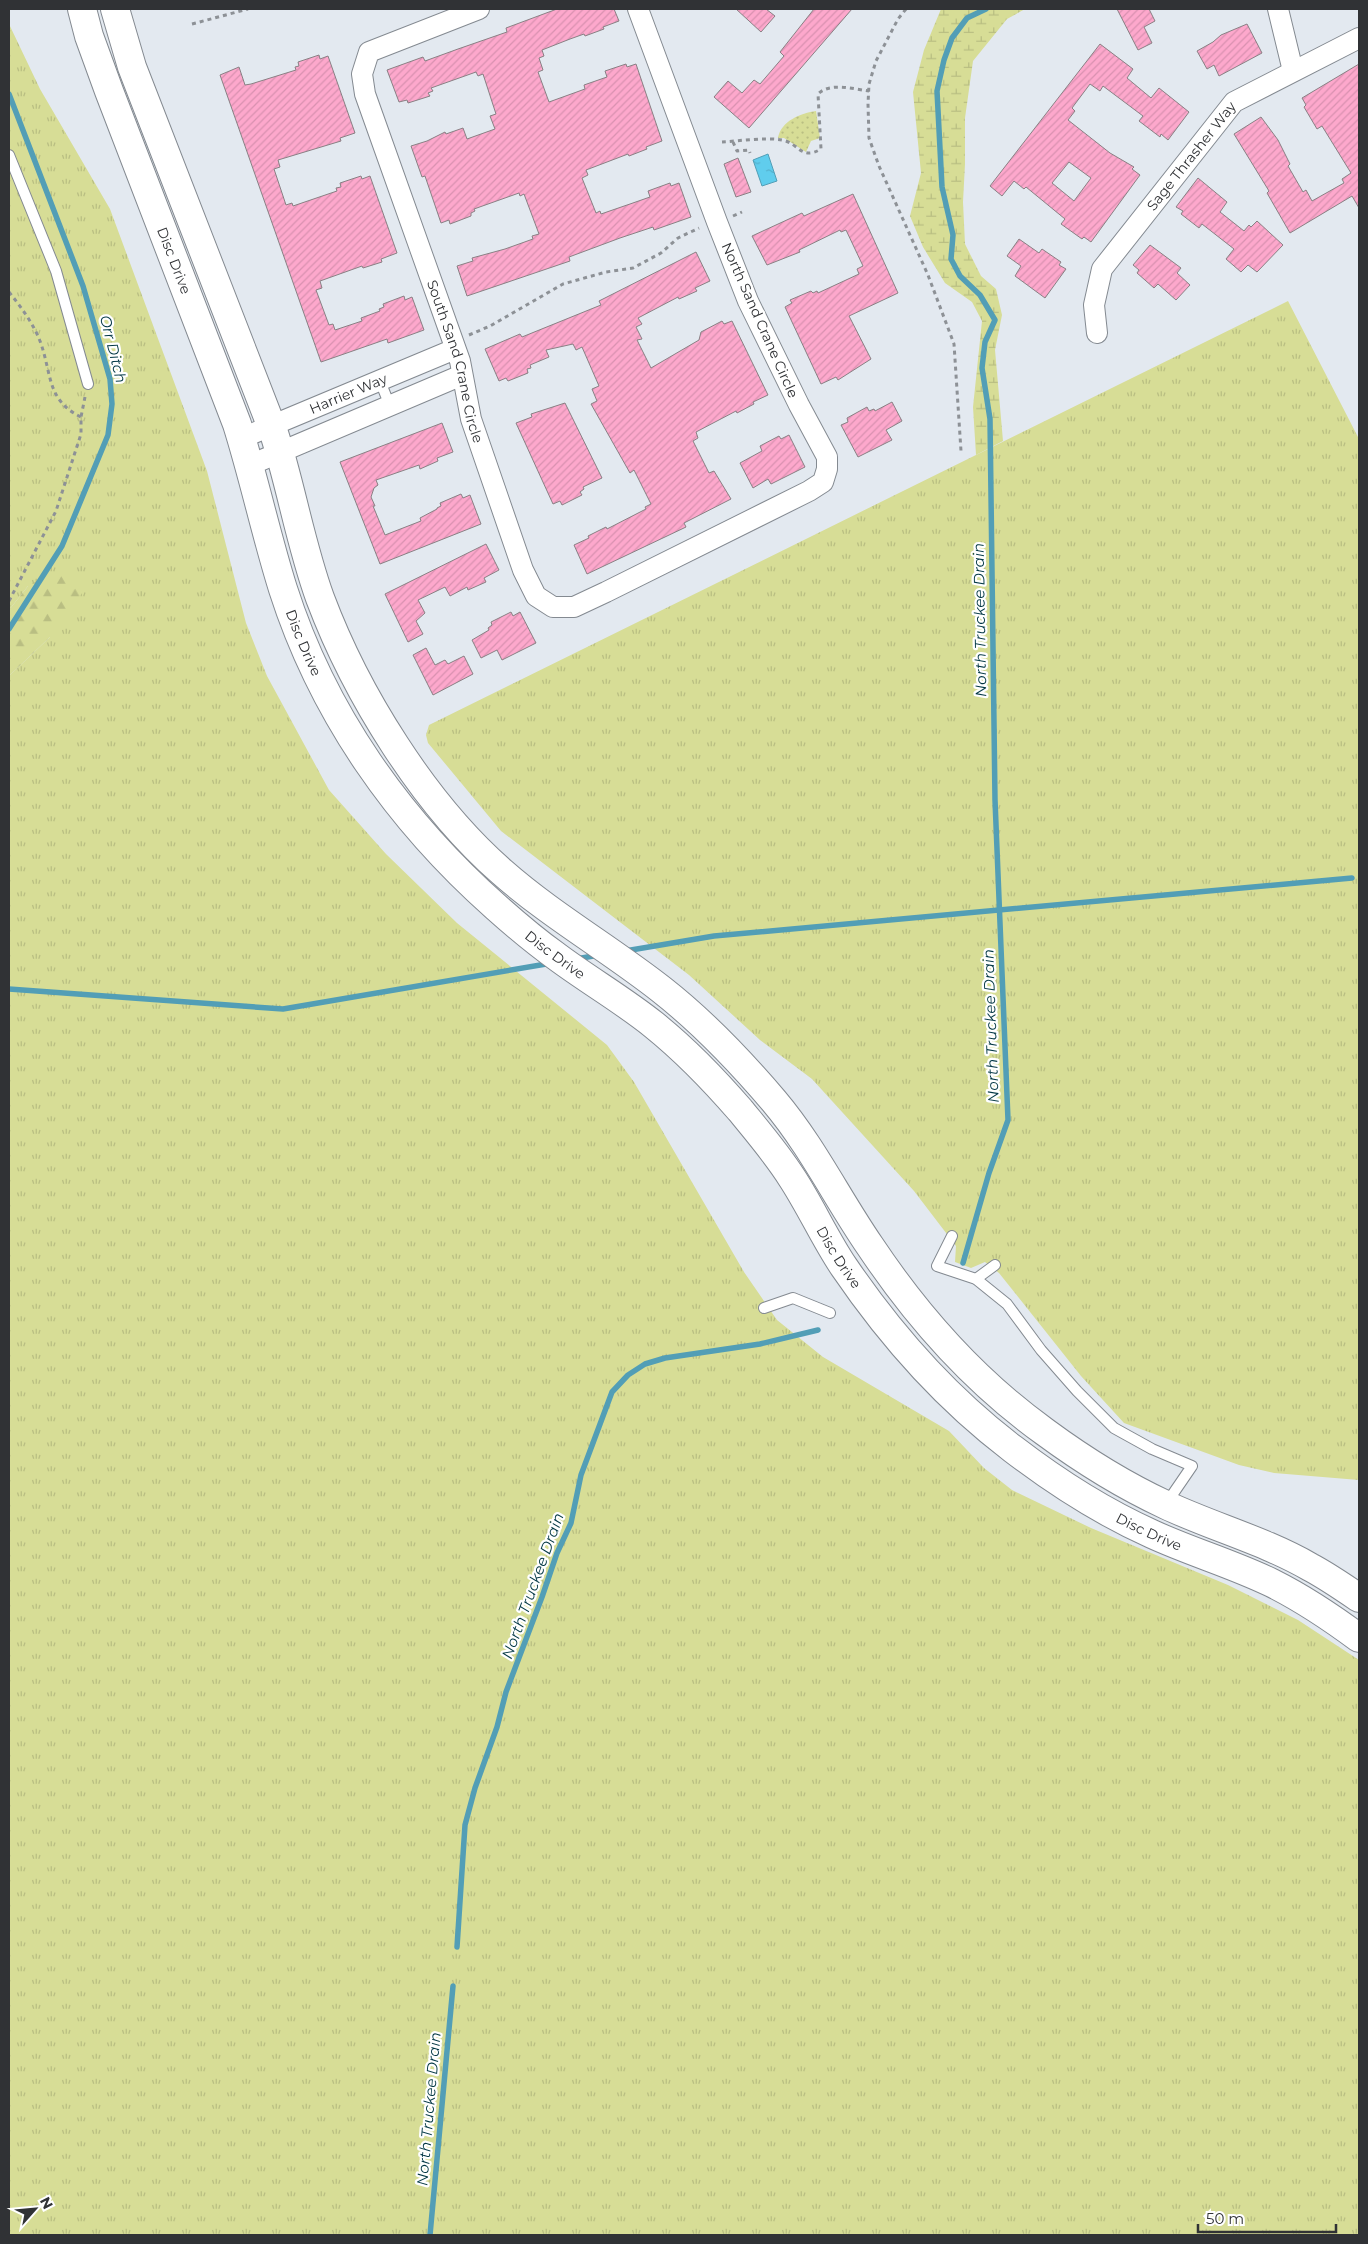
<svg xmlns="http://www.w3.org/2000/svg" width="1368" height="2244" viewBox="0 0 1368 2244" font-family="Montserrat,sans-serif">
<style>
.grass{fill:url(#grass-tufts)}
.forest{fill:url(#forest-firs)}
.wetland{fill:url(#wetland-marsh)}
.park{fill:url(#park-dots)}
.water{fill:url(#water-ripples);stroke:#529eb6}
.lines{fill:none;stroke-linecap:round;stroke-linejoin:round}
.stream{stroke:#529eb6;stroke-width:5.5}
.building{fill:url(#building-hatch);stroke:#898084;fill-rule:evenodd}
.lane-casing{stroke:#848a91;stroke-width:12}
.street-casing{stroke:#848a91;stroke-width:22}
.secondary-casing{stroke:#848a91;stroke-width:30}
.path{stroke:#8d9196;stroke-width:3;stroke-dasharray:4 4;stroke-linecap:butt}
.lane{stroke:#fff;stroke-width:10}
.street{stroke:#fff;stroke-width:20}
.secondary{stroke:#fff;stroke-width:28}
.labels{text-anchor:middle;stroke-width:4.5;stroke-linejoin:round;paint-order:stroke}
.street-label{font-size:14px;fill:#303235;stroke:#fff}
.water-label{font-size:15px;font-style:italic;fill:#023744;stroke:#fff}
</style>
<defs>
<pattern id="grass-tufts" width="24" height="20" patternUnits="userSpaceOnUse" patternTransform="scale(1.25)"><rect width="24" height="20" fill="#d7dd96"/><path d="M3 7l-1-3M5 7V3M7 7l1-3M15 17l-1-3M17 17v-4M19 17l1-3" fill="none" stroke="#b9be82"/></pattern>
<pattern id="forest-firs" width="22" height="20" patternUnits="userSpaceOnUse" patternTransform="scale(1.25)"><rect width="22" height="20" fill="#d7dd96"/><path d="M5 1l3.5 6h-7zM16 11l3.5 6h-7z" fill="#b9be82"/></pattern>
<pattern id="wetland-marsh" width="20" height="14" patternUnits="userSpaceOnUse" patternTransform="scale(1.25)"><rect width="20" height="14" fill="#d7dd96"/><path d="M1 5h8M5 5V1M11 12h8M15 12V8" fill="none" stroke="#b9be82"/></pattern>
<pattern id="park-dots" width="8" height="8" patternUnits="userSpaceOnUse" patternTransform="scale(1.25)"><rect width="8" height="8" fill="#d7dd96"/><path d="M2 2h.1M6 6h.1" fill="none" stroke="#b9be82" stroke-width="1.8" stroke-linecap="round"/></pattern>
<pattern id="water-ripples" width="26" height="14" patternUnits="userSpaceOnUse" patternTransform="scale(1.25)"><rect width="26" height="14" fill="#60cded"/><path d="M2 4q2-2 4 0t4 0M15 11q2-2 4 0t4 0" fill="none" stroke="#54b0cc"/></pattern>
<pattern id="building-hatch" width="6" height="6" patternUnits="userSpaceOnUse" patternTransform="scale(1.25)"><rect width="6" height="6" fill="#fda8cc"/><path d="M-1 1l2-2M0 6l6-6M5 7l2-2" fill="none" stroke="#d991b0"/></pattern>
</defs>
<rect width="100%" height="100%" fill="#e3e9f0"/>
<!-- grass -->
<g class="grass">
<path d="M9 24 40 89 110 209 207 471 246 623 267 676 329 790 386 854 457 923 607 1045 634 1082 744 1272 777 1320 823 1357 949 1431 984 1468 1012 1490 1091 1528 1228 1585 1298 1620 1359 1660V2235H9V676L50 637 28 586 9 610Z"/>
<path d="M1288 301 1359 439V1480L1274 1473 1239 1465 1124 1423 1081 1376 999 1273 985 1262 971 1268 955 1262 956 1246 914 1191 812 1079 760 1040 689 975 501 831 428 743 426 735 429 725Z"/>
</g>
<!-- forest -->
<path class="forest" d="M51 573 68 578 85 589 50 637 9 676V610L28 586Z"/>
<!-- wetland -->
<path class="wetland" d="M941 9H1025L1007 19 973 61 965 118V164L963 202 965 244 981 276 996 289 1002 315 995 350 1003 441 976 455 973 407 982 321 972 302 945 283 923 247 910 216 921 173 913 92 924 50Z"/>
<!-- park -->
<path class="park" d="M816 111 820 138 811 141 806 152 784 138H778C781 121 801 113 816 111Z"/>
<!-- water -->
<path class="water" d="M768 154 777 181 762 186 753 160Z"/>
<g class="lines">
<!-- stream -->
<g class="stream">
<path d="M9 94 83 286 110 379 112 404 108 435 62 546 9 629"/>
<path d="M625 951 714 936 1352 878"/>
<path d="M576 959 599 955"/>
<path d="M9 989 283 1009 552 963"/>
<path d="M963 1263 989 1173 1008 1120 995 800 990 419 982 368 985 342 995 320 980 295 960 276 951 259 953 235 942 187 937 91 944 60 952 38 967 18 986 9"/>
<path d="M457 1947 465 1825 475 1788 497 1727 506 1692 542 1597 557 1553 571 1523 581 1475 612 1392 628 1375 645 1364 665 1358 760 1344 818 1330"/>
<path d="M430 2235 453 1986"/>
</g>
</g>
<!-- building -->
<g class="building">
<path d="M557 9H614L619 21 603 27 604 29 585 36 584 34 570 39 542 50 544 56 539 58 543 70 538 72 549 102 585 89 584 85 607 77 605 71 626 64 627 67 636 64 662 141 646 147 647 149 629 156 628 154 586 170 588 175 582 178 596 213 600 211 601 214 630 204 650 197 648 191 670 183 671 186 679 183 691 217 654 230 653 227 620 238 569 257 570 261 467 296 457 266 473 261 472 258 505 249 533 239 532 236 539 234 524 194 520 196 519 193 474 209 475 211 471 213V216L450 224 449 220 441 223 425 176 422 177 411 146 427 141 445 132 446 134 463 128 467 139 495 129 490 116 496 114 483 74 478 76 476 72 431 88 433 91 428 93 430 96 408 103 407 100 399 102 387 70 423 57 425 61 458 49 507 32 506 28Z"/>
<path d="M736 9H766L775 16 761 32Z"/>
<path d="M814 9H852L749 128 714 97 728 81 742 93 754 80 760 84 784 56 780 52Z"/>
<path d="M1117 9H1149L1155 21 1144 27 1152 43 1138 50Z"/>
<path d="M1247 24 1262 53 1219 76 1214 65 1207 69 1197 51 1213 42 1221 35Z"/>
<path d="M1100 44 1133 69 1127 78 1151 98 1159 88 1189 112 1168 140 1161 134 1160 137 1139 121 1143 116 1103 86 1100 91 1090 84 1072 108 1075 111 1068 120 1110 153 1134 167 1132 169 1140 175 1091 242 1084 237 1082 239 1061 224 1065 219 1026 187 1024 189 1014 181 1002 196 990 186ZM1069 162 1091 178 1074 201 1052 183Z"/>
<path d="M319 55 320 59 328 56 355 133 340 138 341 141 278 160 280 167 274 169 286 205 292 203 293 206 337 191 336 188 341 187 340 183 361 176 362 179 370 176 397 253 381 259 382 262 363 268 362 266 320 281 322 288 316 290 329 325 333 324 335 330 362 321 361 318 380 311 379 309 384 307 383 304 404 296 405 300 412 297 424 330 388 343 387 339 321 362 220 75 239 67 245 85 251 84 296 70 295 67 299 66 298 62Z"/>
<path d="M1359 64V208L1352 196 1290 233 1267 193 1269 191 1234 134 1261 117 1278 140 1290 164 1288 166 1303 192 1306 190 1312 201 1344 183 1342 179 1351 173 1322 126 1317 129 1304 107 1306 105 1302 98Z"/>
<path d="M738 158 751 192 736 197 724 164Z"/>
<path d="M1198 178 1227 202 1220 212 1244 231 1249 225 1251 227 1257 221 1283 245 1257 272 1248 265 1241 272 1226 259 1234 249 1202 224 1199 228 1181 214 1183 211 1176 207Z"/>
<path d="M853 194 898 293 849 316 871 359 838 380 836 377 821 384 785 307 792 303 790 300 811 291 813 293 817 291 818 293 859 274 857 269 863 266 846 230 841 232 840 230 799 250 800 252 767 265 752 236 802 213 804 216Z"/>
<path d="M1019 239 1039 253 1042 249 1061 262 1059 265 1066 269 1045 298 1015 276 1021 266 1007 256Z"/>
<path d="M1150 245 1181 268 1177 273 1190 285 1176 300 1158 284 1154 288 1137 273 1139 270 1133 265Z"/>
<path d="M696 252 710 281 695 288 697 291 679 299 678 297 638 318 642 324 636 327 642 339 637 340 651 368 699 340 701 332 722 321 724 324 732 321 768 395 753 402 754 404 737 413 736 411 696 432 698 438 693 441 709 473 714 471 731 499 684 523 686 527 587 574 574 545 589 538 588 536 606 527 607 529 646 509 645 507 651 504 634 470 630 473 591 404 597 401 592 389 599 386 582 347 576 350 573 344 546 350 549 357 530 365 531 368 527 369 528 373 508 381 506 378 499 381 485 349 520 334 522 337 601 305 599 301Z"/>
<path d="M892 402 902 421 886 430 892 440 858 457 841 425 848 422 847 418 867 407 869 411 874 409 875 411Z"/>
<path d="M565 403 602 478 583 487 584 489 580 492 582 495 562 505 560 501 553 504 516 423 532 417 531 414Z"/>
<path d="M442 423 453 452 437 458 438 461 420 469 419 465 376 480 378 485 374 488 371 497 375 506H373L385 535 421 521 420 518 437 509V508L441 506 440 503 461 494 463 498 470 495 481 524 380 564 340 462Z"/>
<path d="M789 435 805 467 771 484 768 479 753 488 740 463 762 451 760 446 779 436 781 439Z"/>
<path d="M486 544 499 570 484 578 486 582 468 590 467 587 450 596 445 587 418 600 425 613 416 621 423 634 408 642 385 594Z"/>
<path d="M511 612 513 616 520 612 536 643 502 660 497 650 481 658 472 640 489 630 488 628 492 625 491 622Z"/>
<path d="M426 648 435 665 445 660 448 664 464 656 473 674 433 695 413 655Z"/>
</g>
<g class="lines">
<!-- lane casing -->
<g class="lane-casing">
<g id="lane">
<path d="M9 155 56 271 88 384"/>
<path d="M380 381 390 406"/>
<path d="M952 1236 937 1266 976 1279 1007 1304 1041 1350 1077 1391 1114 1428 1152 1449 1192 1466 1166 1504"/>
<path d="M976 1279 995 1265"/>
<path d="M764 1308 793 1298 830 1313"/>
</g>
</g>
<!-- street casing -->
<g class="street-casing">
<g id="street">
<path id="s1" d="M479 9 369 52 362 74 365 94 460 361 471 419 523 570 536 596 553 607H574L606 592 809 491 823 482 827 469V457L799 405 748 301 717 222 638 9"/>
<path d="M1278 9 1293 71"/>
<path id="s2" d="M1097 333 1094 305 1102 269 1234 102 1359 38"/>
<path id="s3" d="M242 438 455 349"/>
<path d="M250 465 462 375"/>
</g>
</g>
<!-- secondary casing -->
<g class="secondary-casing">
<g id="secondary">
<path id="s4" d="M82 9 89 36 109 91 237 424C254 478 266 535 283 589 323 714 399 821 496 907 515 924 535 941 556 956 588 980 623 1000 654 1025 685 1050 714 1080 740 1110 758 1132 777 1154 792 1178 811 1207 825 1239 844 1267 891 1336 947 1399 1013 1449 1056 1482 1103 1512 1152 1534 1191 1552 1233 1564 1272 1583 1302 1598 1332 1618 1359 1638"/>
<path d="M115 9 132 67 273 430C291 485 300 543 320 598 356 694 424 804 502 872 552 916 610 949 662 990 704 1023 740 1061 774 1101 812 1146 837 1198 870 1246 918 1318 974 1381 1045 1432 1083 1460 1123 1485 1166 1505 1213 1527 1265 1541 1310 1567 1327 1576 1343 1587 1359 1598"/>
</g>
</g>
<!-- path -->
<g class="path">
<path d="M906 9 898 19 876 61 869 84 868 104 869 138 879 166 928 275 954 344 961 451"/>
<path d="M192 24 248 9"/>
<path d="M722 142C740 141 765 137 782 140 799 143 801 161 821 149L818 94C830 82 853 89 869 91"/>
<path d="M733 142 737 151 749 150 750 153"/>
<path d="M733 216 742 212"/>
<path d="M9 292C21 307 33 323 40 341 52 373 46 400 81 417"/>
<path d="M469 335 490 326 563 284 606 272 633 268 661 253 678 238 699 228"/>
<path d="M9 601 56 511 81 434V417L85 397"/>
</g>
<!-- lane -->
<use href="#lane" class="lane"/>
<!-- street -->
<use href="#street" class="street"/>
<!-- secondary -->
<use href="#secondary" class="secondary"/>
</g>
<g class="labels">
<!-- street labels -->
<g class="street-label">
<text dy="5" stroke="none"><textPath href="#s2" startOffset="209">Sage Thrasher Way</textPath></text>
<text dy="5" stroke="none"><textPath href="#s4" startOffset="268">Disc Drive</textPath></text>
<text transform="translate(760 320) rotate(66)" y="5">North Sand Crane Circle</text>
<text dy="5" stroke="none"><textPath href="#s1" startOffset="444">South Sand Crane Circle</textPath></text>
<text dy="5" stroke="none"><textPath href="#s3" startOffset="115">Harrier Way</textPath></text>
<text dy="5" stroke="none"><textPath href="#s4" startOffset="672">Disc Drive</textPath></text>
<text dy="5" stroke="none"><textPath href="#s4" startOffset="1078">Disc Drive</textPath></text>
<text dy="5" stroke="none"><textPath href="#s4" startOffset="1498">Disc Drive</textPath></text>
<text dy="5" stroke="none"><textPath href="#s4" startOffset="1918">Disc Drive</textPath></text>
</g>
<!-- water labels -->
<g class="water-label">
<text transform="translate(113 349) rotate(76)" y="5">Orr Ditch</text>
<text transform="translate(980 620) rotate(-91)" y="5">North Truckee Drain</text>
<text transform="translate(991 1026) rotate(-92)" y="5">North Truckee Drain</text>
<text transform="translate(533 1586) rotate(-70)" y="5">North Truckee Drain</text>
<text transform="translate(429 2109) rotate(-85)" y="5">North Truckee Drain</text>
</g>
</g>
<!-- border -->
<rect width="1368" height="2244" fill="none" stroke="#303235" stroke-width="20"/>
<!-- north arrow -->
<g transform="translate(35 2209) rotate(63)" stroke="#ffffff" stroke-width="4" paint-order="stroke">
<path d="M0-4L9 19L0 12L-9 19Z" fill="#303235"/>
<text y="-8" font-size="14" font-weight="bold" text-anchor="middle" fill="#303235">N</text>
</g>
<!-- scale -->
<path d="M1198 2224v8h138v-8" fill="none" stroke="#303235" stroke-width="2.5"/>
<text x="1206" y="2224" font-size="15" fill="#303235" stroke="#ffffff" stroke-width="4" paint-order="stroke">50 m</text>
</svg>
